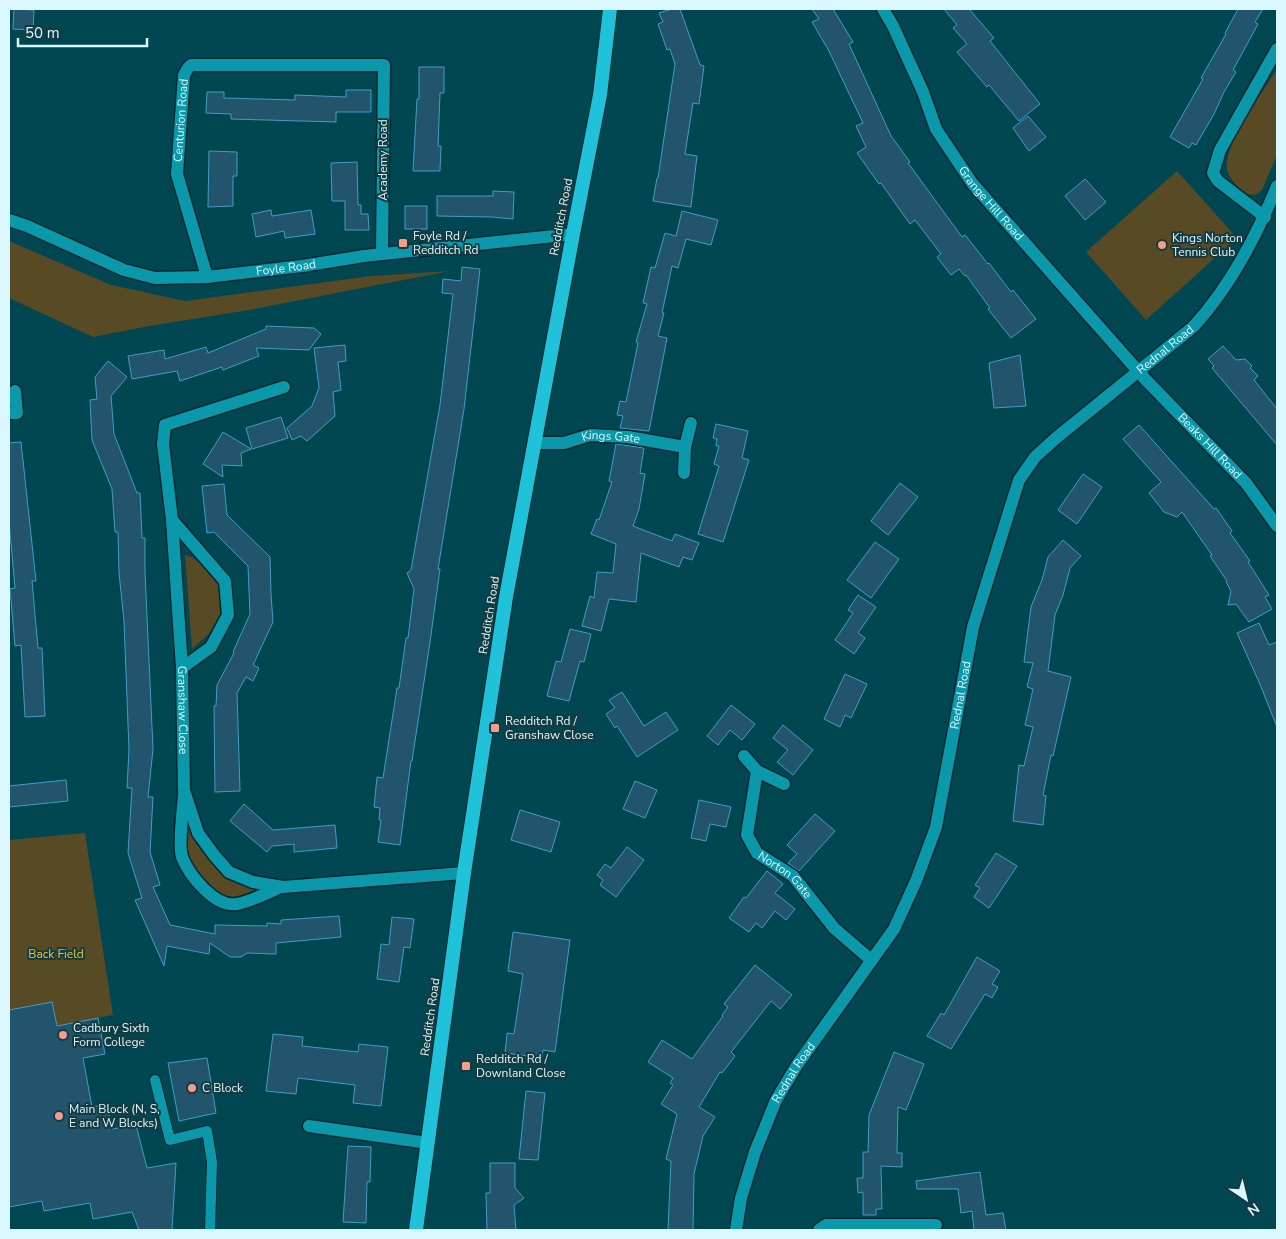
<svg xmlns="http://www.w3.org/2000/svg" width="1286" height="1239" viewBox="0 0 1286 1239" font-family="'Nunito Sans',sans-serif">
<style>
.green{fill:#574a24}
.building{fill:#22556c;stroke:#409dc7}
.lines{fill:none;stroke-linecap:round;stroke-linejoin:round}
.service-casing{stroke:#042a30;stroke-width:12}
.minor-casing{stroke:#042a30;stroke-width:15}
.tertiary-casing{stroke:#042a30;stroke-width:15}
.trunk-casing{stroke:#042a30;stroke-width:16}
.service{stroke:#0b98ab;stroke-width:10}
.minor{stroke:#0b98ab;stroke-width:12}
.tertiary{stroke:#0b98ab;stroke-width:12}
.trunk{stroke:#20c2da;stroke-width:14}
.poi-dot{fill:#f59d8d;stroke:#153a40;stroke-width:2}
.labels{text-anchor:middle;stroke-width:4;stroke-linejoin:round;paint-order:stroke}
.street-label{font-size:12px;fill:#d9f7fd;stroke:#153a40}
.poi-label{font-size:12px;fill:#d9f7fd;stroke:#153a40;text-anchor:start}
.park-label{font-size:12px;fill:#f2c63a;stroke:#153a40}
</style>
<rect width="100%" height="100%" fill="#004751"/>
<!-- green -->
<g class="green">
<path d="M1277 69V155L1262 190 1255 195 1245 194C1239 188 1228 178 1227 169 1222 147 1265 89 1277 69Z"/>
<path d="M1177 171 1237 238 1146 320 1086 252Z"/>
<path d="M9 241 111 285 185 301 371 276 450 271 249 310 155 325 93 337 9 298Z"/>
<path d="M185 555 192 557 205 568 220 585 222 611 209 634 192 649Z"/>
<path d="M184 790 198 833 229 872 283 887 236 904 215 899 182 856Z"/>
<path d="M85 833 113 1015 57 1026 52 1002 9 1010V840Z"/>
</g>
<!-- building -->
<g class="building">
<path d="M14 9 34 10 33 30 13 29Z"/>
<path d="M672 9H680L700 65 704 66 699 104 693 103 685 154 697 156 691 207 653 201 657 178H658L675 64 670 49 667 50 658 24 663 22 659 13Z"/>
<path d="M812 9H833L853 42 849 44 891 136 910 162 908 163 962 237 965 235 988 264 989 263 1011 292 1013 290 1036 319 1011 338 988 309 990 308 966 275 965 276 959 269 951 275 937 257 941 254 915 220 910 224 881 183 879 184 857 153 866 147 856 126 863 123 829 51 812 22 819 19Z"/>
<path d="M944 9H969L994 38 990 41 1040 104 1019 121 989 85 987 87 957 52 967 44 953 28 957 25Z"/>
<path d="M1238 9H1263L1255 22 1258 24 1233 70 1236 72 1224 92 1214 114 1196 145 1192 143 1189 148 1170 137 1203 79 1201 78 1226 34 1225 33Z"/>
<path d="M419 67H444V93H440L438 146H441L440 171H413L417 99H419Z"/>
<path d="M346 90H371V112H336V122L231 119V114L206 113 207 92H224V98L295 100V95L346 97Z"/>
<path d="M1028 116 1046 137 1029 151 1013 128Z"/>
<path d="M209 151 237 152V176H233V206L208 207Z"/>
<path d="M357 162 358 205H361V214H368L369 230H345V201H332L331 163Z"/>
<path d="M1085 179 1106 202 1085 220 1065 196Z"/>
<path d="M493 191 514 192 513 219 492 217 437 216V196H493Z"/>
<rect x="405" y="206" width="22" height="23"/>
<path d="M271 210 272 216 311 210 315 234 285 238 284 231 256 237 252 214Z"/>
<path d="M682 211 718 220 711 245 686 239 678 268 672 266 662 313H664L658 336 667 338 649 431 620 428 623 416 617 415 620 401 626 402 638 343 636 342 647 304 643 303 651 267 655 268 665 233 676 236Z"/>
<path d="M462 267 480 269 464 409 438 569H440L430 642 412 761H411L400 845 378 842 381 820H379L380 808 374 807 377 777 383 778 397 688H399L406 638H408L414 589 407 573 411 570 440 405 453 294 442 293 443 279 461 281Z"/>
<path d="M266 326 314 328 321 334 309 350 256 348 259 356 223 370 222 367 180 381 177 371 132 379 128 356 164 350 165 359 206 347 208 353 266 329Z"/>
<path d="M345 345 346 361 338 362 341 390 333 392 335 416 307 441 301 436 292 440 287 428 312 406 319 388 314 348Z"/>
<path d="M1223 346 1236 360 1245 359 1252 366 1250 368 1258 376 1254 380 1277 409V445L1212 368 1214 366 1208 359Z"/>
<path d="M1020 355 1026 406 994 408 989 363Z"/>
<path d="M108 361 127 377 111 396 114 434 137 493H140L142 538H145V573L153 749 148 797H153L150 852 160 885 153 887 170 925 215 934V925L267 926V923L281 924V920L339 916 341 937 276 943V954L247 953 241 957H230L210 943 209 954 167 946 164 966 135 900 142 898 128 853 132 788H127L129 750 124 621 119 573 118 532H115L112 489 92 440 90 400 97 399 95 377Z"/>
<path d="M281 417 288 438 252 449 246 428Z"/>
<path d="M716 424 748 431 742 458 749 460 723 542 698 534 719 466 714 464 719 446H716L717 439 713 438Z"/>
<path d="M1139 425 1214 509 1216 508 1232 531 1230 533 1250 561 1248 562 1269 595 1265 597 1272 609 1249 622 1236 604 1228 605 1231 591 1226 582 1227 581 1210 556 1212 555 1182 512 1177 517 1164 512 1149 493 1161 482 1123 439Z"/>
<path d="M223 432 251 449 241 453 242 466 222 465 223 477 203 464Z"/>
<path d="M21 442 36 581H32L38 648H42L45 716 25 717 21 645 15 646 10 589 15 588 9 522V443Z"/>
<path d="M616 444 644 448 640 473 645 474 639 509 633 526 672 541 675 534 699 543 692 560 683 557 679 567 641 553 636 602 609 599 601 631 582 626 590 596 594 598 597 572 613 573 616 544 591 534 597 519 599 520 612 482 609 481Z"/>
<path d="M1083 474 1102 487 1077 524 1058 510Z"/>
<path d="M900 483 918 497 888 535 871 521Z"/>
<path d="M224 484 227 515 270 557 271 594 273 622 253 665 259 668 253 681 246 677 237 693 240 791 215 792 214 706H216L217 685 234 653 233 652 250 614 248 566 214 532 207 533 202 486Z"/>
<path d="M1063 540 1081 556 1070 568 1063 595 1055 615 1048 671 1071 677 1053 756 1051 755 1043 795 1046 796 1043 825 1013 821 1019 765 1024 766 1033 727 1025 725 1033 689 1027 687 1033 663 1024 662 1031 607 1042 580 1048 557Z"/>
<path d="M875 542 899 559 871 598 847 580Z"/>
<path d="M858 595 876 607 858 633 865 638 854 654 835 640 853 613 848 610Z"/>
<path d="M1259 623 1269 645 1277 642V727L1259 682 1237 633Z"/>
<path d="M570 629 591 634 584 662 580 661 569 701 547 696 556 661 561 662Z"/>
<path d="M845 674 867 684 851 718 845 715 840 727 824 719Z"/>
<path d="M622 692 644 726 666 712 678 730 637 757 617 726 615 728 606 714 615 708 609 700Z"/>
<path d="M731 705 755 724 742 740 730 730 718 745 707 736Z"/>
<path d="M783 725 813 750 793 775 777 762 788 750 773 738Z"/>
<path d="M66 780 68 801 9 807V786Z"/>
<path d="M635 781 657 790 645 818 623 809Z"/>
<path d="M699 800 731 807 726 827 710 824 706 841 691 838Z"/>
<path d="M244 804 273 830 335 825 337 848 294 852V844L272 846 267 852 230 821Z"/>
<path d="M520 810 560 822 551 852 511 840Z"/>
<path d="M815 814 835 831 799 871 788 863 797 854 787 845Z"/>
<path d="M627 847 644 860 616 897 600 885 603 880 597 875 605 864 611 868Z"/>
<path d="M996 853 1017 866 989 908 974 897 980 888 975 885Z"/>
<path d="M767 871 783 884 775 893 795 909 786 920 775 911 762 928 756 923 749 932 729 918 744 897 746 898Z"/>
<path d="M392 917 414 919 410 948 404 947 399 982 377 979 381 944 389 945Z"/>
<path d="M513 932 570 940 555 1052 543 1050 541 1064 527 1062 528 1056 505 1053 507 1033 514 1034 523 974 508 971Z"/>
<path d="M977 957 1000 971 992 984 998 987 992 998 985 994 951 1049 927 1036 941 1013 944 1015Z"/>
<path d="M755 965 792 995 780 1009 771 1001 731 1052 735 1056 722 1073 720 1072 699 1107 715 1117 703 1136 694 1174 693 1230H668L671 1161 666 1159 677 1114 661 1104 673 1085 670 1083 673 1078 648 1062 662 1040 692 1059 723 1016 722 1015 728 1007 724 1004Z"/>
<path d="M52 1002 57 1026 98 1018 105 1054 83 1058 92 1107 107 1104 112 1129 136 1125 147 1168 176 1163 172 1230H139L132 1212 93 1219 90 1203 44 1211 42 1201 9 1207V1010Z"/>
<path d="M273 1034 303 1037 302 1046 358 1052 359 1044 388 1047 381 1106 353 1103 355 1085 298 1078 296 1094 266 1091Z"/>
<path d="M894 1052 924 1064 906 1110 898 1107 897 1153H902V1167L881 1166 882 1209H876V1215H863V1192L858 1193 857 1178H863V1152H868L869 1115Z"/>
<path d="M207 1058 216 1113 179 1121 168 1063Z"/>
<path d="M526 1091 545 1093 538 1160 519 1159Z"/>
<path d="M348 1146 371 1147 370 1182H367L366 1223 343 1222Z"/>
<path d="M490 1163H515V1188L524 1198 514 1205 516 1230H487L486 1193H490Z"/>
<path d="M980 1172 986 1215 1003 1213 1006 1230H974L972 1211 961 1213 958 1189H917L916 1181Z"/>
</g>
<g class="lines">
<!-- service casing -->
<g class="service-casing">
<path id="service" d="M155 1080 170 1140 207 1131 212 1162 210 1230"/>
</g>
<!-- minor casing -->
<g class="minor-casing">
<g id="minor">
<path id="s1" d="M883 9 893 26 923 92 936 129 972 183 1146 380 1246 483 1277 526"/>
<path d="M1265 217 1218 181 1213 173 1220 150 1277 49"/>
<path id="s2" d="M207 277 177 174 184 75 188 68 191 65H384L382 254"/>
<path id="s3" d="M284 387 165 425 163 444 172 520 182 668 184 790 198 833 214 855 229 872 253 882 283 887 464 873"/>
<path d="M9 413H17L15 391"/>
<path id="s4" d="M536 443H564L590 435 628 437 685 447"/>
<path d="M684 473 685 447 691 423"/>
<path d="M172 520 225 581 228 615 211 647 182 668"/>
<path id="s5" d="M744 756 757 771 747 835 757 853 793 876 834 928 871 960"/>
<path d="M757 771 784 784"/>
<path d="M184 795C183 809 178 845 182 857 189 875 215 908 237 904 252 901 267 893 281 887"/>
<path d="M309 1126 428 1143"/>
<path d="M819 1230 826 1225H936"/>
</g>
</g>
<!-- tertiary casing -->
<g class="tertiary-casing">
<g id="tertiary">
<path id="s6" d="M9 220 27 226 124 270 155 278 207 277 302 266 364 256 573 234"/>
<path id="s7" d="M736 1230 741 1198 755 1152 776 1100 797 1065 894 929 916 881 936 827 973 627 1019 480 1035 457 1056 438 1193 327C1229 288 1257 235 1277 186"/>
</g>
</g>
<!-- trunk casing -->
<g class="trunk-casing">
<path id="trunk" d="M416 1230 464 873 506 597 573 234 600 95 610 9"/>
</g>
<!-- service -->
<use href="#service" class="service"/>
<!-- minor -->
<use href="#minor" class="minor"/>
<!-- tertiary -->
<use href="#tertiary" class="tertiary"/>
<!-- trunk -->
<use href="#trunk" class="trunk"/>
</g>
<!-- markers -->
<g class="poi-dot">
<rect x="398" y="238" width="10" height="10" rx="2.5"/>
<circle cx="1162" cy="245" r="5"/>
<rect x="490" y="723" width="10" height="10" rx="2.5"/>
<circle cx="63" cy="1035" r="5"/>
<rect x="461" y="1061" width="10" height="10" rx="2.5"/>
<circle cx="192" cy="1088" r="5"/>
<circle cx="59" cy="1116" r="5"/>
</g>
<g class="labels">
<!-- street labels -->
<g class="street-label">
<text dy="4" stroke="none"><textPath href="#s2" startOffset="161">Centurion Road</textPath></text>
<text transform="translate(383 160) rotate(-90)" y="4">Academy Road</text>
<text dy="4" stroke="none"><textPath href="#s1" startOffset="224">Grange Hill Road</textPath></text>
<text transform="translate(561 217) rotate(-79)" y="4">Redditch Road</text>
<text dy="4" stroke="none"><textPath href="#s6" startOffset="289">Foyle Road</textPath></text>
<text dy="4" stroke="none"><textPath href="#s7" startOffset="1009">Rednal Road</textPath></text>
<text dy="4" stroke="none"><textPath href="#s4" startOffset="76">Kings Gate</textPath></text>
<text dy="4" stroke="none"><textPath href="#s1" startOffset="551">Beaks Hill Road</textPath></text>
<text transform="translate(489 615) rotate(-81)" y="4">Redditch Road</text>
<text dy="4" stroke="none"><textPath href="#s7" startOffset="589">Rednal Road</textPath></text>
<text dy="4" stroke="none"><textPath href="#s3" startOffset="411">Granshaw Close</textPath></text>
<text dy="4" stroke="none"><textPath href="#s5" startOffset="141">Norton Gate</textPath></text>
<text transform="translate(430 1017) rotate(-82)" y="4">Redditch Road</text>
<text dy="4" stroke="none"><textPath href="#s7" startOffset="169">Rednal Road</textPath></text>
</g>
<!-- poi labels -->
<g class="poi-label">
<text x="413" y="240">Foyle Rd /<tspan x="413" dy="14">Redditch Rd</tspan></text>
<text x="1172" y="242">Kings Norton<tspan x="1172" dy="14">Tennis Club</tspan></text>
<text x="505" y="725">Redditch Rd /<tspan x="505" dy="14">Granshaw Close</tspan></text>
<text x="73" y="1032">Cadbury Sixth<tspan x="73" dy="14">Form College</tspan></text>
<text x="476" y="1063">Redditch Rd /<tspan x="476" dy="14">Downland Close</tspan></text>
<text x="202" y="1092">C Block</text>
<text x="69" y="1113">Main Block (N, S,<tspan x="69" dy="14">E and W Blocks)</tspan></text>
</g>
<!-- park labels -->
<g class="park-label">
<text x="56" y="958">Back Field</text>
</g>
</g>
<!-- border -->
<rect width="1286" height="1239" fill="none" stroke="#d9f7fd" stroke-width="20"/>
<!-- north arrow -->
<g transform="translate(1246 1199) rotate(145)" stroke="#153a40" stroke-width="4" paint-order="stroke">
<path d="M0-4L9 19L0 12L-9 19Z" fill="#d9f7fd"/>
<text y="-8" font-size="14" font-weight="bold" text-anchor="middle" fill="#d9f7fd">N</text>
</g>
<!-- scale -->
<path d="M18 38v8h129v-8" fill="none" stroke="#d9f7fd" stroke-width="2.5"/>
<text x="25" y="38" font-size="15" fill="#d9f7fd" stroke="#153a40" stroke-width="4" paint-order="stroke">50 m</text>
</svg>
